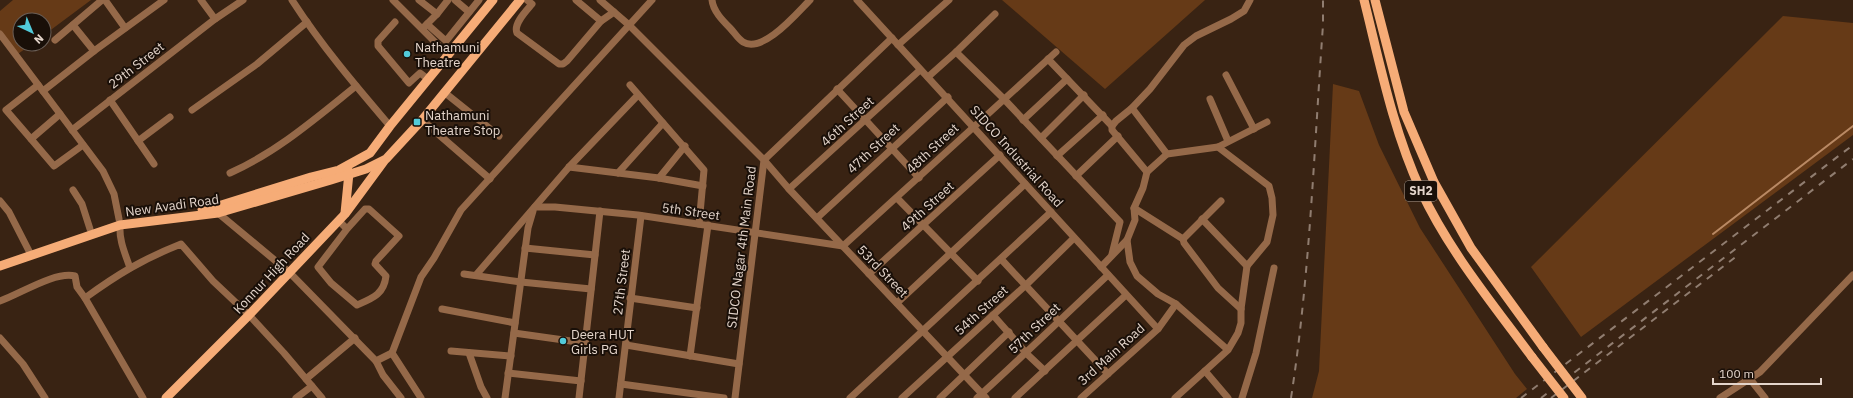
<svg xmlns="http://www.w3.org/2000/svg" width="1853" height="398" viewBox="0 0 1853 398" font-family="'IBM Plex Sans',sans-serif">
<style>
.green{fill:#663a17}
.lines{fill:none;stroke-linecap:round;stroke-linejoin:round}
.stream{stroke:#b98964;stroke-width:2}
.minor{stroke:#956949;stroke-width:7}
.major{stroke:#f6ac77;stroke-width:9}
.rail{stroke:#907d70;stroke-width:2;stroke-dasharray:7 7;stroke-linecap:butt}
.major-bridge{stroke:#f6ac77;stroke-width:9}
.poi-dot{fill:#52cbda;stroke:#190f08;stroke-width:1.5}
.labels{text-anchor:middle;stroke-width:4;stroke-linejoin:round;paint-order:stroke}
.shield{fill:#190f08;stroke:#a79a90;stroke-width:1}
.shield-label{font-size:12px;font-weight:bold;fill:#e4d5cb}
.poi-label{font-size:13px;fill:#e4d5cb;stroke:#190f08;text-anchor:start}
.street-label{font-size:13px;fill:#e4d5cb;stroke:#190f08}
</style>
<rect width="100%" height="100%" fill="#392313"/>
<!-- green -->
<g class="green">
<path d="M13 0H91L44 35V20H20V44H32L15 56 0 38V11Z"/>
<path d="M1002 0H1205L1105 89Z"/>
<path d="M1783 16 1853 23V135L1581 337 1531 267Z"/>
<path d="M1333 84 1359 91 1379 145 1420 228 1515 374 1527 389 1516 398H1312L1319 371Z"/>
</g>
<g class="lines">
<!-- stream -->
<path class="stream" d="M1713 234 1853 126"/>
<!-- minor -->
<g class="minor">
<path d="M105 0 125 28"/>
<path d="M201 0 215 19"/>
<path d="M292 0C321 45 355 85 390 126"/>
<path d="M393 0 448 55"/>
<path d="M419 0 437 14 424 27"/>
<path d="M455 0 469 12"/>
<path d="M527 0 532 4C526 11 513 24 517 33L559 64H563L567 61 601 21 614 12"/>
<path d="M576 0 601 21"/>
<path d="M600 0 629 25 764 160 735 398"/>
<path d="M712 0C713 11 723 21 730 28 734 32 738 39 743 42 763 54 797 13 810 0"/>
<path d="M857 0 1158 329"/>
<path d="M437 14 448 0"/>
<path d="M395 22 378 41V46L409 83 420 73 428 79"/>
<path d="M427 24 446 41 479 0"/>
<path d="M73 25 94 51"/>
<path d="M0 34 103 171 114 194 119 219"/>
<path d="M892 38 764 160 789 189 986 398"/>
<path d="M55 40 102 0"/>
<path d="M898 45 949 0"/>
<path d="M956 52 1003 98 1120 222 1112 254"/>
<path d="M1048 59 1112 126"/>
<path d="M1226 75 1254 129"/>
<path d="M928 77 956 52 995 14"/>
<path d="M630 85 704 170 699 224"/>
<path d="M837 89 919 178"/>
<path d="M43 91 94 51 164 0"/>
<path d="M444 92 499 136"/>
<path d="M1210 99 1228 141"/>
<path d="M110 100 154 164"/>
<path d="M1132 108 1167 154"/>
<path d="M192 110 257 64 307 22"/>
<path d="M60 114 31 139 54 166 83 145"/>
<path d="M422 120 490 179"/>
<path d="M1023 120 1067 79"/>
<path d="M72 130 215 19 243 0"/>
<path d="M1041 138 1084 95"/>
<path d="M31 139 6 110 38 85"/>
<path d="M138 141 170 117"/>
<path d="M1218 147 1267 122"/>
<path d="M1057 156 1103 115"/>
<path d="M569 167 659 178 703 186"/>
<path d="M1147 172 1112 130V126L1116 121 1132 108 1150 89 1184 45 1196 36 1231 19 1244 11 1250 0"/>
<path d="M230 173C277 152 316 118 356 86"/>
<path d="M618 173 663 123"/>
<path d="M1076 176 1118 136"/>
<path d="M659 178 685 146"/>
<path d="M789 189 920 70"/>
<path d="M73 190 82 204 90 229"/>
<path d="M897 198 978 281"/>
<path d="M0 201 9 212 29 251"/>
<path d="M1221 201 1183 239 1184 243 1218 288 1241 309"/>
<path d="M535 207H555L638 215 843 246 1056 52"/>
<path d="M1134 208 1183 239"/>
<path d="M218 213 289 272 376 361 392 353"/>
<path d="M817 218 948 97"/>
<path d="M1202 219 1247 266"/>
<path d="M339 221 347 229 318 267 331 283 357 305C373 298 384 294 386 276L375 264 376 261 399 236 369 209H365L347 229"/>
<path d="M120 225C119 241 125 253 130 268"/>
<path d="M525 248 595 255"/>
<path d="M1001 259 1108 374"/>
<path d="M1101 267 1127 240"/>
<path d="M464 274 521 282 591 289"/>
<path d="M869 274 1000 155"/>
<path d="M476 275 569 167 638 95"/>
<path d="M630 298 697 308"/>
<path d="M0 301C20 294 55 271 75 276L77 287 85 298"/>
<path d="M897 303 1025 184"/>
<path d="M442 309 515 323"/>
<path d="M993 315 1027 354 1045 371"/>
<path d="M514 333 585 343"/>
<path d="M0 338 23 364 45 398"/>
<path d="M626 345 739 364"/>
<path d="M451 351 511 356"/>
<path d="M392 353 421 277 434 258 461 210 652 0"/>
<path d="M392 353 421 398"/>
<path d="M469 353 481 387 487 398"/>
<path d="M690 356 708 225"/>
<path d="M376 361 383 375 401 398"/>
<path d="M1205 371 1228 398"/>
<path d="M508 373 581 381"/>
<path d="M306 379 355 338"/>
<path d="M1750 379 1765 398"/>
<path d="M621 384 724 398"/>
<path d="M143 398 85 298C118 274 143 259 181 244L213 281 249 315 284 353 322 398"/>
<path d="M296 398 312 386"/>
<path d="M505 398 528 228 533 211"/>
<path d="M579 398 600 211"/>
<path d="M619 398 641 216"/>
<path d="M850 398 1051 212"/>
<path d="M902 398 1026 285 1074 238"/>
<path d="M940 398 1009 332"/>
<path d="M977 398C1021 358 1064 316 1108 275"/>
<path d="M1015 398 1126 295"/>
<path d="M1081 398 1158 329 1176 304"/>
<path d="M1175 398 1228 350 1238 333 1241 323V309L1247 266 1267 242 1273 215 1272 198 1269 186 1218 147 1167 154 1147 172 1143 188 1134 208 1135 220 1127 240 1130 262 1137 276 1158 294 1176 304 1228 350"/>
<path d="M1242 398 1256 353 1274 268"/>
<path d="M1720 398 1760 372 1853 275"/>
</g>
<!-- major -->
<g class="major">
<path d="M1364 0C1380 64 1393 130 1421 191 1449 251 1493 304 1532 357"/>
<path d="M1375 0 1404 112 1434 182 1471 248 1543 347"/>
<path d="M202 209 215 207 311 177 339 170 370 153 390 126 493 0"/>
<path d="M345 213 349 173 347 168"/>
<path d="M0 266 120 225 218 213 331 180 366 169 386 159 422 120 520 0"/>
<path d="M166 398 249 315 345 214 384 161"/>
</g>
<!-- rail -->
<g class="rail">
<path d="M1291 398C1310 275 1314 149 1323 25V0"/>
<path d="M1521 398 1853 145"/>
<path d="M1541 398 1853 159"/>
<path d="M1551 398 1737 256"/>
</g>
<!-- major-bridge -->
<g class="major-bridge">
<path d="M1543 347 1582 398"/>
<path d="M1532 357 1564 398"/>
</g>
</g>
<!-- markers -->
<g class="poi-dot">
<circle cx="407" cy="54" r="4"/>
<rect x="413" y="118" width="8" height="8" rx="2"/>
<circle cx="563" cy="341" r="4"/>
</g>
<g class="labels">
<!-- shield labels -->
<rect class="shield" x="1405" y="181" width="32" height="20" rx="3"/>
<g class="shield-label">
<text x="1421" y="195">SH2</text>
</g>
<!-- poi labels -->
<g class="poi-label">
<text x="415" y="52">Nathamuni<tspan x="415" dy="15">Theatre</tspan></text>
<text x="425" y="120">Nathamuni<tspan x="425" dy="15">Theatre Stop</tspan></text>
<text x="571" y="339">Deera HUT<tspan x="571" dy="15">Girls PG</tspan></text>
</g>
<!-- street labels -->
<g class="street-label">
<text transform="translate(136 65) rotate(-38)" y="5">29th Street</text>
<text transform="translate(847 121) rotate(-42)" y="5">46th Street</text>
<text transform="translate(873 148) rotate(-43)" y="5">47th Street</text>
<text transform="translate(932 148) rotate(-43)" y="5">48th Street</text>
<text transform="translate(1017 156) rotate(48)" y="5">SIDCO Industrial Road</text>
<text transform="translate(172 205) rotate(-8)" y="5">New Avadi Road</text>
<text transform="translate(927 206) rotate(-42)" y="5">49th Street</text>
<text transform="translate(691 211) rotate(8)" y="5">5th Street</text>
<text transform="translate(741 247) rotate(-83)" y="5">SIDCO Nagar 4th Main Road</text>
<text transform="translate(883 271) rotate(46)" y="5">53rd Street</text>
<text transform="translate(271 273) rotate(-47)" y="5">Konnur High Road</text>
<text transform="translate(621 282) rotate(-83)" y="5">27th Street</text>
<text transform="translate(981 310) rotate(-42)" y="5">54th Street</text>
<text transform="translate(1034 328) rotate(-44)" y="5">57th Street</text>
<text transform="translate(1111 354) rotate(-42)" y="5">3rd Main Road</text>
</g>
</g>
<!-- north arrow -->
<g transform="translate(32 32) rotate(136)"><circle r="19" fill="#190f08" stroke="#6a5e56"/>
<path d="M0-3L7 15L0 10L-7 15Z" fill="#52cbda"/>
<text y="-6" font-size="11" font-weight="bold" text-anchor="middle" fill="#e4d5cb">N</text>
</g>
<!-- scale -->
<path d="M1713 378v6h108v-6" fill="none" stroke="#e4d5cb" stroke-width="2"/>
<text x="1719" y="378" font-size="12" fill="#e4d5cb" stroke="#190f08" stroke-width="3" paint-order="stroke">100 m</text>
</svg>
